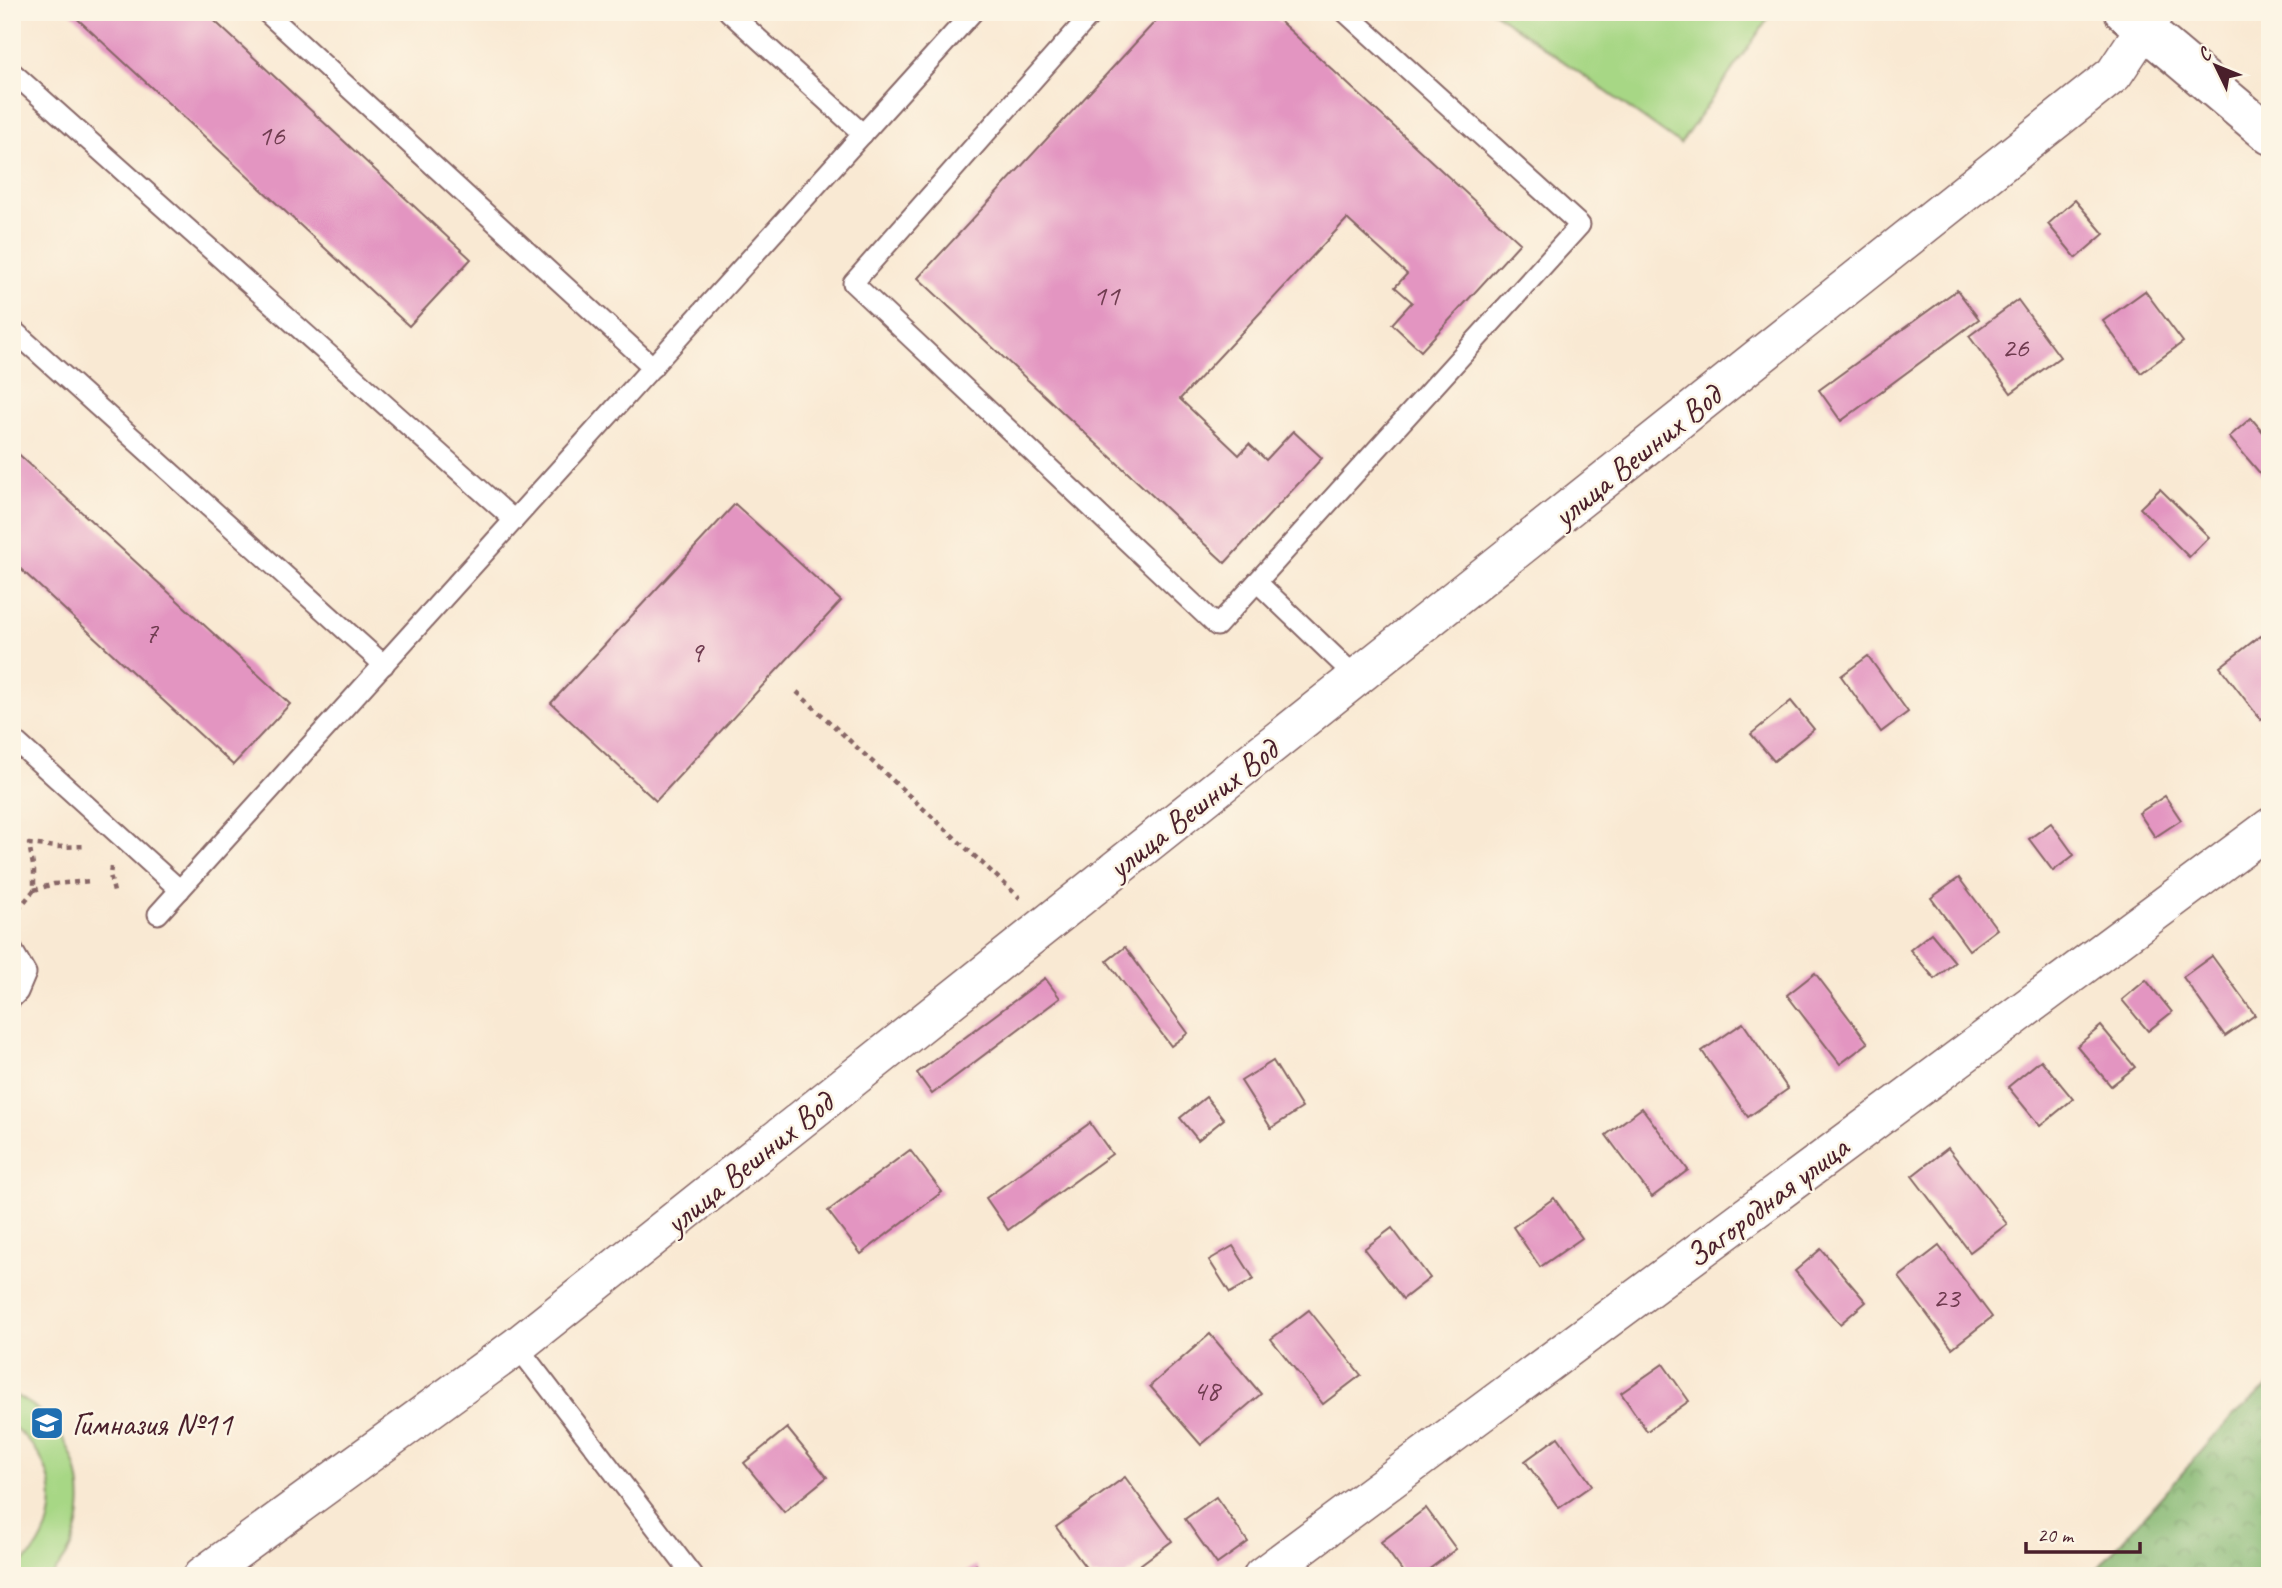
<svg xmlns="http://www.w3.org/2000/svg" width="2282" height="1588" viewBox="0 0 2282 1588" font-family="Caveat,sans-serif">
<style>
.forest{fill:url(#forest-crowns);stroke:#686c4e;stroke-width:2}
.garden{fill:#a7d785;stroke:#787b58;stroke-width:2}
.building{fill:#e395c1}
.lines{fill:none;stroke-linecap:round;stroke-linejoin:round}
.service-casing{stroke:#876666;stroke-width:23}
.minor-casing{stroke:#876666;stroke-width:40}
.tertiary-casing{stroke:#876666;stroke-width:42}
.path{stroke:#876666;stroke-width:4.5;stroke-dasharray:5 5;stroke-linecap:butt}
.service{stroke:#fff;stroke-width:19}
.minor{stroke:#fff;stroke-width:37}
.tertiary{stroke:#fff;stroke-width:38}
.labels{text-anchor:middle;stroke-width:5;stroke-linejoin:round;paint-order:stroke}
.number-label{font-size:30px;fill:#703c50}
.street-label{font-size:33px;fill:#4a1f2b;stroke:#fcf5e5}
.poi-label{font-size:33px;fill:#4a1f2b;stroke:#fcf5e5;text-anchor:start}
</style>
<defs>
<pattern id="forest-crowns" width="20" height="18" patternUnits="userSpaceOnUse" patternTransform="scale(1.75)"><rect width="20" height="18" fill="#85b872"/><path d="M2 6a3 3 0 1 1 6 0M12 15a3 3 0 1 1 6 0" fill="none" stroke="#6f955e"/></pattern>
</defs>
<rect width="100%" height="100%" fill="#fcf5e5"/>
<filter id="ink" filterUnits="userSpaceOnUse"><feTurbulence type="fractalNoise" baseFrequency=".0143" numOctaves="2"/><feDisplacementMap in="SourceGraphic" scale="14" xChannelSelector="R" yChannelSelector="G"/><feConvolveMatrix kernelMatrix="1 2 1 2 8 2 1 2 1" color-interpolation-filters="sRGB"/></filter>
<filter id="wash" filterUnits="userSpaceOnUse"><feTurbulence type="fractalNoise" baseFrequency=".00686" numOctaves="4" result="noise"/><feDisplacementMap in="SourceGraphic" scale="28" xChannelSelector="R" yChannelSelector="G"/><feGaussianBlur stdDeviation="1.57" result="paint"/><feColorMatrix in="noise" values="0 0 0 0 0 0 0 0 0 0 0 0 0 0 0 0 0 1.4 0 .05"/><feComposite in="paint" operator="in"/></filter>
<g filter="url(#wash)">
<rect width="100%" height="100%" fill="#f9e9d3"/>
<!-- forest -->
<path class="forest" d="M2270 1384V1576H2091L2231 1418Z"/>
<!-- garden -->
<g class="garden">
<path d="M1494 12H1773L1680 144Z"/>
<path d="M12 1394C71 1420 97 1490 70 1549 66 1558 58 1567 52 1576H12V1569C18 1565 25 1561 30 1556 38 1549 43 1538 47 1528 60 1488 45 1451 12 1426Z"/>
</g>
<g id="blocks">
<!-- building -->
<g class="building">
<path d="M70 12H205L471 259 409 326Z"/>
<path d="M1164 12H1270L1520 243 1421 351 1392 324 1412 302 1395 287 1407 274 1347 219 1180 399 1239 455 1249 444 1266 460 1293 431 1322 458 1225 563 918 278Z"/>
<path d="M2075 200 2104 234 2076 258 2048 224Z"/>
<path d="M1957 290 1979 319 1841 421 1819 390Z"/>
<path d="M2145 291 2183 342 2141 373 2103 321Z"/>
<path d="M2018 300 2060 357 2011 393 1969 336Z"/>
<path d="M2251 418 2270 440V475L2265 479 2229 437Z"/>
<path d="M12 448 290 704 233 765 12 561Z"/>
<path d="M2160 489 2209 537 2189 557 2140 508Z"/>
<path d="M735 504 841 601 656 801 551 703Z"/>
<path d="M2260 636 2270 649V713L2261 720 2220 667Z"/>
<path d="M1868 656 1908 712 1881 732 1841 676Z"/>
<path d="M1791 701 1814 729 1774 761 1751 734Z"/>
<path d="M2165 796 2181 820 2155 837 2139 813Z"/>
<path d="M2051 823 2074 855 2053 871 2029 839Z"/>
<path d="M1959 878 1997 929 1969 950 1931 898Z"/>
<path d="M1931 933 1955 962 1935 979 1910 950Z"/>
<path d="M1125 947 1188 1033 1171 1046 1107 961Z"/>
<path d="M2212 956 2255 1015 2225 1036 2183 977Z"/>
<path d="M1815 973 1868 1043 1840 1064 1787 995Z"/>
<path d="M1045 978 1060 998 932 1094 917 1073Z"/>
<path d="M2146 980 2172 1012 2148 1031 2122 1000Z"/>
<path d="M1743 1023 1788 1089 1748 1117 1702 1051Z"/>
<path d="M2101 1026 2135 1067 2111 1086 2077 1046Z"/>
<path d="M2041 1060 2073 1099 2040 1126 2008 1087Z"/>
<path d="M1273 1061 1302 1108 1271 1128 1241 1081Z"/>
<path d="M1206 1097 1224 1119 1198 1140 1180 1118Z"/>
<path d="M1642 1108 1688 1170 1652 1197 1606 1135Z"/>
<path d="M1090 1123 1112 1154 1008 1230 986 1198Z"/>
<path d="M1948 1148 2007 1224 1970 1252 1912 1176Z"/>
<path d="M910 1150 942 1192 861 1254 828 1211Z"/>
<path d="M1554 1198 1582 1238 1540 1267 1513 1227Z"/>
<path d="M1392 1228 1430 1278 1403 1299 1364 1249Z"/>
<path d="M1233 1246 1254 1279 1230 1293 1209 1260Z"/>
<path d="M1939 1246 1992 1317 1952 1348 1899 1277Z"/>
<path d="M1821 1249 1866 1302 1840 1324 1795 1271Z"/>
<path d="M1309 1310 1361 1375 1323 1404 1271 1339Z"/>
<path d="M1210 1334 1261 1394 1201 1445 1150 1386Z"/>
<path d="M1663 1364 1689 1401 1647 1431 1621 1393Z"/>
<path d="M787 1428 827 1477 784 1512 744 1463Z"/>
<path d="M1558 1437 1592 1485 1559 1508 1525 1461Z"/>
<path d="M1125 1477 1172 1541 1125 1576H1092L1056 1527Z"/>
<path d="M1216 1497 1248 1542 1217 1564 1185 1519Z"/>
<path d="M1426 1508 1456 1549 1420 1576H1406L1381 1542Z"/>
<path d="M976 1565 983 1576H960Z"/>
</g>
</g>
</g>
<g filter="url(#ink)">
<use href="#blocks" fill-opacity="0" stroke="#876666" stroke-width="2"/>
<g class="lines">
<!-- service casing -->
<g class="service-casing">
<g id="service">
<path d="M266 12 653 367"/>
<path d="M729 12 863 134"/>
<path d="M1093 12 853 283 1217 626 1580 225 1345 12"/>
<path d="M12 72 514 520"/>
<path d="M12 329 384 665"/>
<path d="M1257 582 1356 677"/>
<path d="M12 738 180 890"/>
<path d="M158 914 973 12"/>
<path d="M12 949 26 973 18 992 12 998"/>
<path d="M517 1346 693 1576"/>
</g>
</g>
<!-- minor casing -->
<g class="minor-casing">
<g id="minor">
<path d="M202 1576 517 1346 2114 74 2155 12"/>
<path d="M1262 1576 2270 827"/>
</g>
</g>
<!-- tertiary casing -->
<g class="tertiary-casing">
<path id="tertiary" d="M2124 12 2270 135"/>
</g>
<!-- path -->
<g class="path">
<path d="M797 692 1020 898"/>
<path d="M111 867 110 875 114 892"/>
<path d="M34 890 54 884 91 881"/>
<path d="M12 917 34 890V871L29 844 58 847 87 846"/>
</g>
<!-- service -->
<use href="#service" class="service"/>
<!-- minor -->
<use href="#minor" class="minor"/>
<!-- tertiary -->
<use href="#tertiary" class="tertiary"/>
</g>
</g>
<!-- icons -->
<defs>
<g id="school-square" transform="scale(1.75)"><rect x="-9" y="-9" width="18" height="18" rx="4" fill="#1f6fb2" stroke="#fcf5e5"/><path d="M0-5L7-2L0 1L-7-2ZM-4 1L0 2.5L4 1V4Q0 6-4 4Z" fill="#fff"/></g>
</defs>
<g fill-rule="evenodd">
<use href="#school-square" x="47" y="1423"/>
</g>
<g class="labels">
<!-- number labels -->
<g class="number-label">
<text x="271" y="145">16</text>
<text x="1106" y="305">11</text>
<text x="2015" y="357">26</text>
<text x="151" y="642">7</text>
<text x="696" y="662">9</text>
<text x="1946" y="1307">23</text>
<text x="1206" y="1400">48</text>
</g>
<!-- street labels -->
<g class="street-label">
<text transform="translate(1636 455) rotate(-39)" y="12">улица Вешних Вод</text>
<text transform="translate(1192 808) rotate(-38)" y="12">улица Вешних Вод</text>
<text transform="translate(748 1162) rotate(-39)" y="12">улица Вешних Вод</text>
<text transform="translate(1766 1201) rotate(-37)" y="12">Загородная улица</text>
</g>
<!-- poi labels -->
<g class="poi-label">
<text x="72" y="1435">Гимназия №11</text>
</g>
</g>
<!-- margin -->
<rect width="2282" height="1588" fill="none" stroke="#fcf5e5" stroke-width="42"/>
<!-- north arrow -->
<g transform="translate(2216 66) rotate(313)" stroke="#fcf5e5" stroke-width="5" paint-order="stroke">
<path d="M0-5L12 26L0 18L-12 26Z" fill="#4a1f2b"/>
<text y="-10" font-size="19" font-weight="bold" text-anchor="middle" fill="#4a1f2b">С</text>
</g>
<!-- scale -->
<path d="M2026 1542v10h114v-10" fill="none" stroke="#4a1f2b" stroke-width="3.5"/>
<text x="2037" y="1542" font-size="21" fill="#4a1f2b" stroke="#fcf5e5" stroke-width="5" paint-order="stroke">20 m</text>
</svg>
